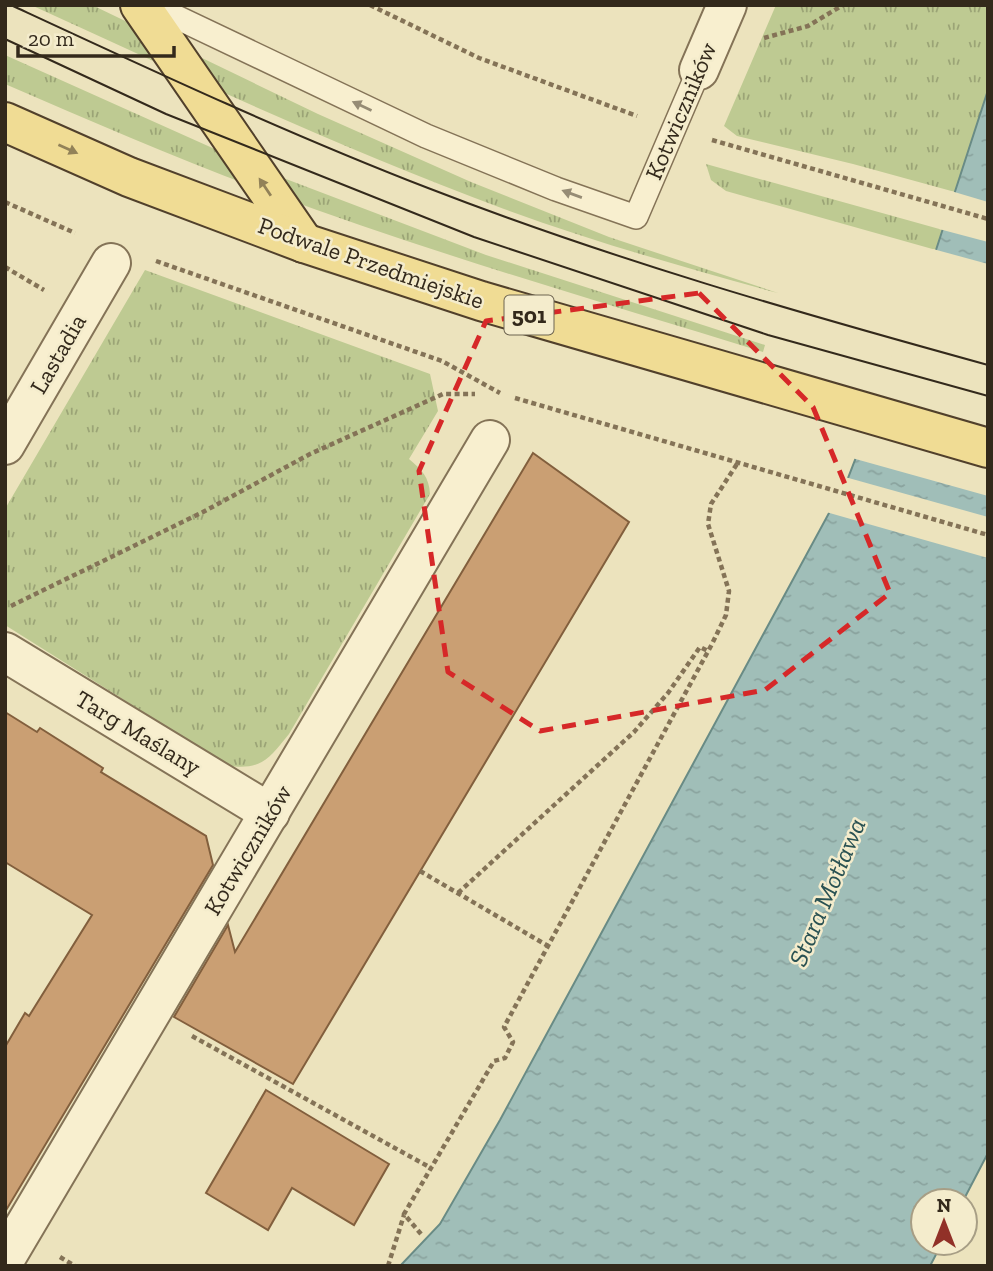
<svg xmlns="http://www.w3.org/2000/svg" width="993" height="1271" viewBox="0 0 993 1271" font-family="'Zilla Slab',serif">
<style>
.grass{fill:url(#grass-tufts)}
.water{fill:url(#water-ripples);stroke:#698b85;stroke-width:2}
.pier{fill:#ece3bd}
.building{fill:#ca9f73;stroke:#825f3d;stroke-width:2}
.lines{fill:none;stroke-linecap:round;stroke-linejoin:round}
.lane-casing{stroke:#847357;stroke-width:26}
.street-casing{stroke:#847357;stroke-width:42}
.primary-casing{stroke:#51402b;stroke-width:42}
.path{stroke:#847357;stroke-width:4.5;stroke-dasharray:5 3.5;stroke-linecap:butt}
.lane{stroke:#f8efcf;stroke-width:23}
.street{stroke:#f8efcf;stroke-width:38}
.primary{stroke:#f0dc94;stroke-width:38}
.tram{stroke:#33291b;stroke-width:2}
.oneway{fill:#968c75}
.oneway2{fill:#928258}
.marked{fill:none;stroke:#d62828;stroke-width:5;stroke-dasharray:14 9;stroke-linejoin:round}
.labels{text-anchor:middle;stroke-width:5;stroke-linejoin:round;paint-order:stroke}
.shield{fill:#f4eccc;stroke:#6d6450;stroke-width:2}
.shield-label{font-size:23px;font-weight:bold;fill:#33291b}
.street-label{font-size:24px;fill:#33291b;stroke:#f4eccc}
.water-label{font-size:26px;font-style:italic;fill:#2a5253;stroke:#f4eccc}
</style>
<defs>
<pattern id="grass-tufts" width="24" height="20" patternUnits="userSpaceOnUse" patternTransform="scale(1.75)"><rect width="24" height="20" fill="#beca92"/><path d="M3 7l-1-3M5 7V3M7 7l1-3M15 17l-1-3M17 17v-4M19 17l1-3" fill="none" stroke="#9ba476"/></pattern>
<pattern id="water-ripples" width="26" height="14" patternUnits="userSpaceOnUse" patternTransform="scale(1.75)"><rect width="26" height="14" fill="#a0beb8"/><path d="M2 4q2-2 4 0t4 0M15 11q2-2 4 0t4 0" fill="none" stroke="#8aa39e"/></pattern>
</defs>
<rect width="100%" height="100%" fill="#ece3bd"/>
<!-- grass -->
<g class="grass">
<path d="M31 5H92L318 114 471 182 609 237 778 293C686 268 594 242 504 209 343 149 188 77 31 5Z"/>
<path d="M776 5H988V90L955 192 853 164 737 136 724 126Z"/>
<path d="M5 55 257 168 486 255 765 345 763 352C598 301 432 253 270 193 180 160 93 122 5 84Z"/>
<path d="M706 164 943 230 936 250 726 191 711 180Z"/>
<path d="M145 270 430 374 438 411 409 459C422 470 429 477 430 494L289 734C269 758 263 770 229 766L5 625V509Z"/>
</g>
<!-- water -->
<path class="water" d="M988 90V1153L963 1201H923V1243H942L930 1266H400L440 1224 500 1120 848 478 936 250Z"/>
<!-- pier -->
<g class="pier">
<path d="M951 191 988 202V242L939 229Z"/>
<path d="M933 249 988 264V496L852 458Z"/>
<path d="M845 477 988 517V558L826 512Z"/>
</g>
<!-- building -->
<g class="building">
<path d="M533 453 629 522 293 1084 174 1017 228 925 235 952Z"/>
<path d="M5 712 37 732 40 728 103 768 101 772 206 836 213 865 5 1212V1047L25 1013 29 1016 92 915 5 862Z"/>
<path d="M266 1090 389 1164 354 1225 292 1188 268 1230 206 1193Z"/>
</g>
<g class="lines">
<!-- lane casing -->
<g class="lane-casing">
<path id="lane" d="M151 5 426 136 556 189 636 217 699 70"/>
</g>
<!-- street casing -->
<g class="street-casing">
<g id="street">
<path d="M699 70 727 5"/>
<path d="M5 445 111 263"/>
<path d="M5 652 270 813"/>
<path d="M5 1259 490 440"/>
</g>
</g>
<!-- primary casing -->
<g class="primary-casing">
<g id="primary">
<path d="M140 5 304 243"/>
<path d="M5 122 129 177 304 243 481 301 988 448"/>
</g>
</g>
<!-- path -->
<g class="path">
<path d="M370 5 479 58 637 116"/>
<path d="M764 38 808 26 843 5"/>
<path d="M712 140 988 219"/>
<path d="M5 202 75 233"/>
<path d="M156 261 442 361 500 393"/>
<path d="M5 267 44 290"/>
<path d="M515 398 988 535"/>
<path d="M11 606 203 512 310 454 443 394H475"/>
<path d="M420 871 548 946"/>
<path d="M458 893 634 732 668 693 700 647 708 651"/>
<path d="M192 1036 431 1168"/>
<path d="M421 1234 404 1214 494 1061 505 1058 513 1042 504 1027 712 644 726 615 729 591 708 524 711 504 737 464"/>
<path d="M60 1257 75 1266"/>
<path d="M388 1266 404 1215"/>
</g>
<!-- lane -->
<use href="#lane" class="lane"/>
<!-- street -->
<use href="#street" class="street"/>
<!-- primary -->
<use href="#primary" class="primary"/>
<!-- tram -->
<g class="tram">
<path d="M11 5C149 69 286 133 428 188 611 259 799 313 988 365"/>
<path d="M5 39 166 114 474 237 768 335 988 396"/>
</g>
</g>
<!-- one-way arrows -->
<defs><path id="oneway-solid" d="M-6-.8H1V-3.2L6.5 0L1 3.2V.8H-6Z" transform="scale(1.75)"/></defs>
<g class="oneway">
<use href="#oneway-solid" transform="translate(362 106) rotate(-155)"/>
<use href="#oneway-solid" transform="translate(572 194) rotate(-160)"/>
</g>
<g class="oneway2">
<use href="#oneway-solid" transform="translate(68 149) rotate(24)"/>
<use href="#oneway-solid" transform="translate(265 187) rotate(-124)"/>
</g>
<!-- marked area -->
<path class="marked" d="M699 293 813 407 890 593 765 690 540 731 448 672 419 471 486 321Z"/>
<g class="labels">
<!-- shield labels -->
<rect class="shield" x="504.5" y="295.5" width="49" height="39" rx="5"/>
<g class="shield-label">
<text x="529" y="323">501</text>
</g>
<!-- street labels -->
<g class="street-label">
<text transform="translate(681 111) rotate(-67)" y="8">Kotwiczników</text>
<text transform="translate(371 263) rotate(19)" y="8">Podwale Przedmiejskie</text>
<text transform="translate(58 354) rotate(-60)" y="8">Lastadia</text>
<text transform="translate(138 733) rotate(31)" y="8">Targ Maślany</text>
<text transform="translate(248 850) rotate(-59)" y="8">Kotwiczników</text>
</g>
<!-- water labels -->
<g class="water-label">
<text transform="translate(827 892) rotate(-67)" y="9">Stara Motława</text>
</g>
</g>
<!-- border -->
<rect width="993" height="1271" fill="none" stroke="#33291b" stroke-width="14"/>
<!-- north arrow -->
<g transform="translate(944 1222)"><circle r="33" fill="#f4eccc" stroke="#a79e85" stroke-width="2"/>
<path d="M0-5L12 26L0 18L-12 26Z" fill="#913128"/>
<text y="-10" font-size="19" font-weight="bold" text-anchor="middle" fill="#33291b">N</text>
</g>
<!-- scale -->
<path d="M18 46v10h156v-10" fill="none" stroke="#33291b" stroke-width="3.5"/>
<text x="28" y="46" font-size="21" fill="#33291b" stroke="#f4eccc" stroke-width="5" paint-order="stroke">20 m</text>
</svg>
